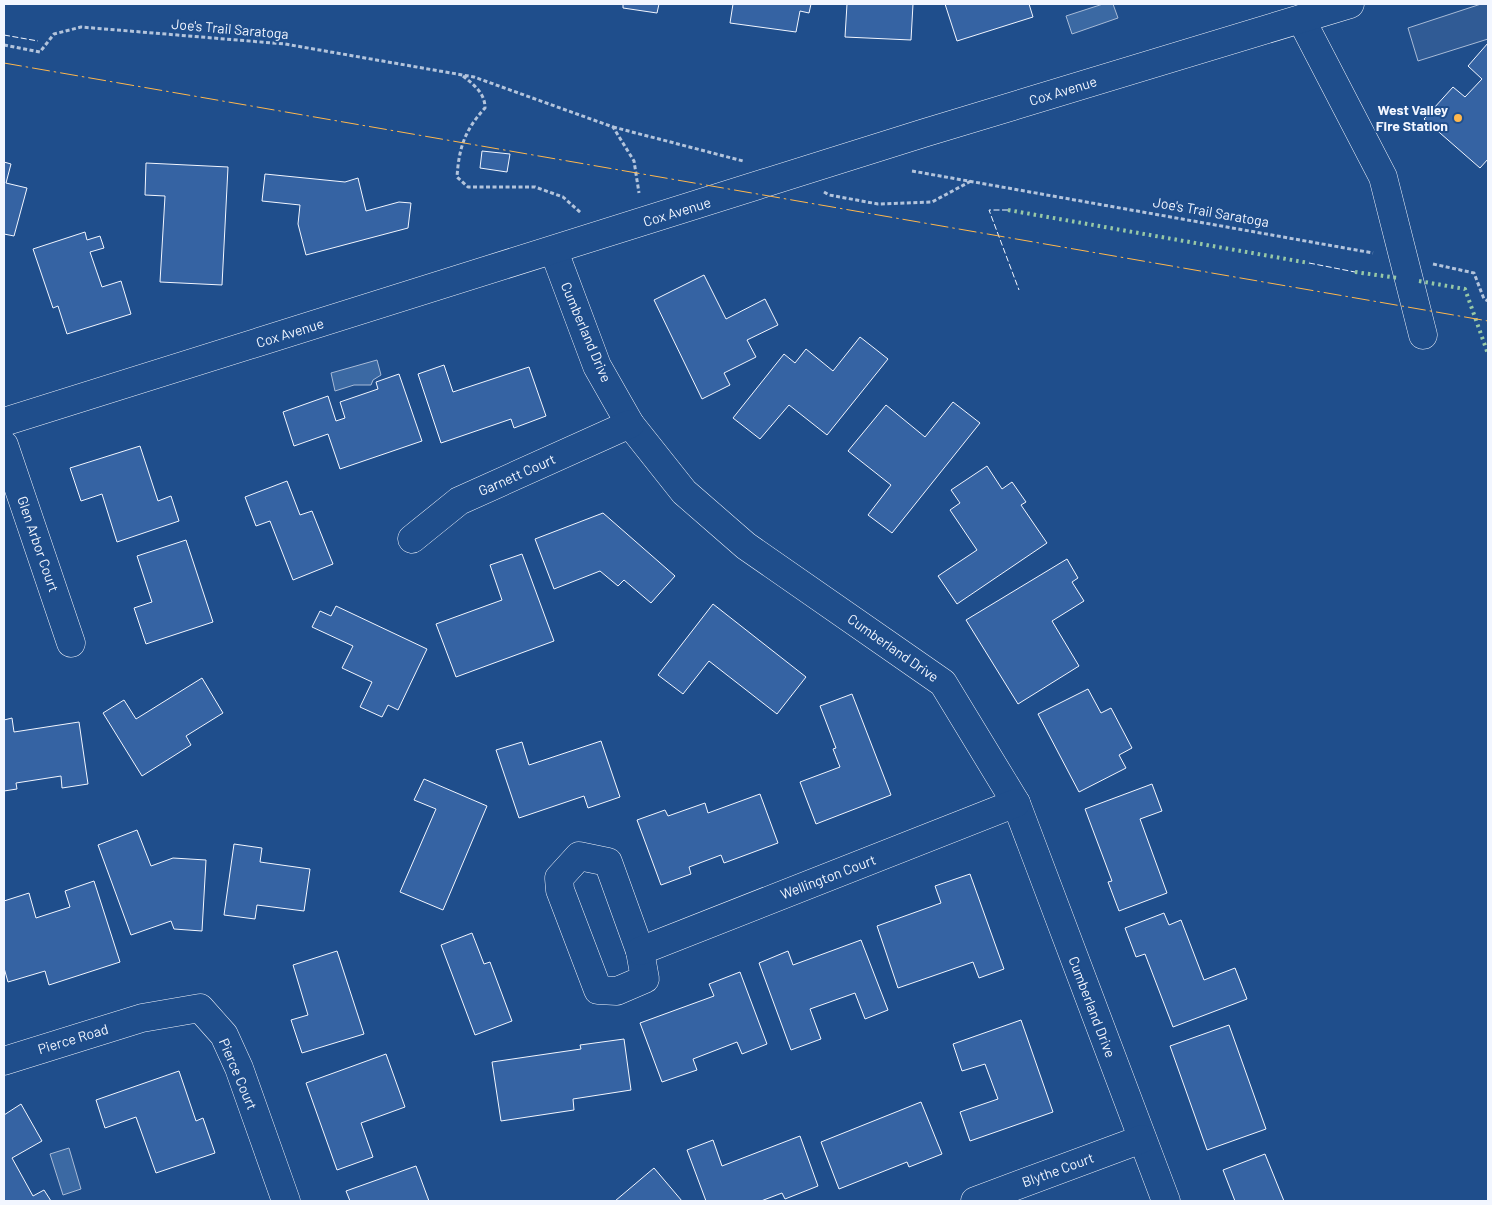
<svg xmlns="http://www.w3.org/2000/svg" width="1492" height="1205" viewBox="0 0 1492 1205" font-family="Barlow,sans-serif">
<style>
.parking{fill:#305b95;stroke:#a8bbd7}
.water{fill:#3b69a3;stroke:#a8bbd7}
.building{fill:#3563a3;stroke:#f2f6ff}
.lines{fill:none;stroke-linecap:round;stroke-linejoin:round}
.minor-casing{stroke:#f2f6ff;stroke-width:29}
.major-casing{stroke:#f2f6ff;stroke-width:29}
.path{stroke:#b3c4dc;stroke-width:3;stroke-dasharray:4 2.5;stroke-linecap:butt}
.minor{stroke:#1f4e8c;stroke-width:28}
.major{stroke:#1f4e8c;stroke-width:28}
.hedge{stroke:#97c8a6;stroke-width:4;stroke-dasharray:2.5 4;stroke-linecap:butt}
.fence{stroke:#f2f6ff;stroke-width:1;stroke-dasharray:6 2.5;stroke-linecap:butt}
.power{stroke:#ffb74d;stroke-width:1;stroke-dasharray:18 4 2.5 4;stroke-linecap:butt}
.poi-dot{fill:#ffb74d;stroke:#1f4e8c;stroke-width:2}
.labels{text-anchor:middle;stroke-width:4;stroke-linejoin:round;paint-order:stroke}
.street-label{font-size:14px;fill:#f2f6ff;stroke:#1f4e8c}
.poi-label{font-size:14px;font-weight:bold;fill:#f2f6ff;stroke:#1f4e8c;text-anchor:end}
</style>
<rect width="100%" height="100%" fill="#1f4e8c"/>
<!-- parking -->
<path class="parking" d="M1481 4H1488V39L1418 61 1408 28Z"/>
<!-- water -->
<g class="water">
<path d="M1103 4H1113L1118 18 1072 34 1066 16Z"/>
<path d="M377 360 381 375 373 380 371 385H354L335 391 331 373Z"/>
<path d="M69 1148 81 1189 63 1195 50 1154Z"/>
</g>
<!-- building -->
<g class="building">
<path d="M623 4H659L657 13 623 8Z"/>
<path d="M733 4H811L809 13 800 11 796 32 730 23Z"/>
<path d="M847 4H913L911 40 845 37Z"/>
<path d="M945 4H1029L1033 17 957 41Z"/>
<path d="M1488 43V159L1480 168 1424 119 1453 87 1465 97 1482 79 1468 66Z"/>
<path d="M482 151 510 154 507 172 480 168Z"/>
<path d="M4 162 11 164 6 183 27 188 14 236 4 234Z"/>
<path d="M146 163 228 167 222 285 160 282 165 196 145 195Z"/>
<path d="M265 174 345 182 358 178 366 211 399 202 411 203 408 228 306 255 298 224 300 205 262 201Z"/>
<path d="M85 232 87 240 100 236 104 248 90 252 102 287 121 281 131 314 67 334 58 306 53 308 33 249Z"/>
<path d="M704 275 726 319 765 299 778 325 747 340 756 357 724 373 730 385 702 399 654 300Z"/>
<path d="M860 337 888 359 827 435 789 405 760 439 733 418 784 354 795 363 806 349 833 371Z"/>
<path d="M444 365 453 392 529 367 546 416 514 428 511 419 441 443 418 374Z"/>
<path d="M399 374 422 441 340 469 328 434 294 446 283 412 328 396 336 421 345 418 340 402 378 389 376 382Z"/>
<path d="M953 402 980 423 892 533 868 515 891 485 848 451 886 405 925 437Z"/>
<path d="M140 446 158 501 171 496 179 521 117 542 102 494 81 501 70 468Z"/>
<path d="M987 466 1002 489 1012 482 1026 502 1021 505 1047 543 957 604 938 576 977 550 950 510 960 503 951 490Z"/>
<path d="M287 481 300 515 312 511 333 564 293 580 270 521 256 526 245 497Z"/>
<path d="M603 513 675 576 651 603 624 580 618 586 600 571 554 589 535 539Z"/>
<path d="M186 540 213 622 146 644 134 608 152 602 137 556Z"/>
<path d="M522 554 554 641 456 677 436 624 502 600 490 565Z"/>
<path d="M1067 559 1078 578 1072 582 1084 601 1052 621 1079 666 1018 704 966 620Z"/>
<path d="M713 604 806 677 777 714 709 661 683 694 658 675Z"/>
<path d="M336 606 427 649 398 710 388 705 382 717 360 707 372 682 342 668 353 646 312 627 320 611 331 616Z"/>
<path d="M202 678 223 713 186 736 191 745 142 776 103 713 124 700 136 719Z"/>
<path d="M1088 689 1101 713 1111 708 1132 748 1119 755 1126 768 1079 792 1038 714Z"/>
<path d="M852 694 891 795 816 824 800 782 840 767 833 749 836 748 820 706Z"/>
<path d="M12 718 14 732 79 722 88 784 62 788 61 776 16 783 17 789 4 791V720Z"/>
<path d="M601 741 620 797 588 808 584 796 519 818 496 750 522 742 529 765Z"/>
<path d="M424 779 487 806 443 910 400 892 436 809 414 800Z"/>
<path d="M1152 784 1162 811 1140 819 1167 893 1119 911 1108 882 1112 881 1085 809Z"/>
<path d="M760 794 778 843 724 863 721 855 689 867 691 874 661 885 637 820 665 810 668 816 705 803 708 813Z"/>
<path d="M137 830 151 866 173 858 206 860 202 931 174 929 171 921 131 935 98 845Z"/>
<path d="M234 844 262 848 260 862 310 869 304 911 257 905 255 919 224 915Z"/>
<path d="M970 874 1004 969 979 978 973 962 898 988 877 926 941 903 935 886Z"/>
<path d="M94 881 120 962 49 985 45 971 8 982 4 968V901L29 893 36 918 70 907 65 891Z"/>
<path d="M1164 913 1169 925 1181 920 1204 980 1235 968 1247 999 1173 1027 1145 954 1136 957 1125 928Z"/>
<path d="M472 933 484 964 490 962 512 1021 475 1035 441 945Z"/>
<path d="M861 940 888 1010 865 1019 855 993 810 1009 821 1039 791 1050 759 963 788 951 793 965Z"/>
<path d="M337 951 364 1034 302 1053 291 1020 308 1015 293 965Z"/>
<path d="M740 972 767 1044 742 1054 737 1042 693 1059 697 1070 662 1082 640 1023 714 996 709 984Z"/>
<path d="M1021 1020 1053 1112 970 1141 960 1112 998 1099 985 1064 962 1071 953 1044Z"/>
<path d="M1229 1025 1266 1129 1207 1150 1170 1046Z"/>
<path d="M624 1039 631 1090 573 1099 574 1110 501 1121 492 1062 581 1049 580 1045Z"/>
<path d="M386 1054 405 1107 361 1123 373 1157 337 1170 306 1083Z"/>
<path d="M179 1071 196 1121 203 1118 215 1153 156 1173 136 1117 105 1128 96 1100Z"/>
<path d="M921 1102 942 1154 909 1167 907 1162 839 1189 821 1142Z"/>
<path d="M21 1104 42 1141 12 1158 33 1196 44 1190 51 1201H4V1115Z"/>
<path d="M800 1136 818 1186 785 1199 782 1193 761 1201H706L687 1150 713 1140 722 1166Z"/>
<path d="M1265 1154 1284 1201H1235L1223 1170Z"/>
<path d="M416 1166 429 1201H350L346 1191Z"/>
<path d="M654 1168 682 1201H615Z"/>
</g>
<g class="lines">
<!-- minor casing -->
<g class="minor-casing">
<g id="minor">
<path d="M1301 19 1383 177 1423 335"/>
<path d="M554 251 597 366 630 424 684 492 746 546 943 683 1016 803 1166 1201"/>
<path d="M4 445 71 643"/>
<path d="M412 539 459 501 630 424"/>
<path d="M579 856 608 862 640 951 645 979 617 991 598 990 560 890 559 878Z"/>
<path d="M640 951 1016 803"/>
<path d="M4 1061 142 1018 200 1008 224 1035 239 1068 286 1201"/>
<path d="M975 1201 1142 1139"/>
</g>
</g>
<!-- major casing -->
<g class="major-casing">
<path id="major" d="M4 422 924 133 1350 4"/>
</g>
<!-- path -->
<g class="path">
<path d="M4 45 40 52 54 34 81 27 285 44 474 77 613 127 634 161 639 193"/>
<path d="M463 76C474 85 485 93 485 108 465 130 459 147 457 177L468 187H535L563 197 581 213"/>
<path d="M613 127 743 161"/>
<path d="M912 171 1373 253"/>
<path d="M824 192 829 195 878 204 932 202 971 181"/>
<path d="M1433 264 1474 273 1484 299 1488 301"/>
</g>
<!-- minor -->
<use href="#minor" class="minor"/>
<!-- major -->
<use href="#major" class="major"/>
<!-- hedge -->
<g class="hedge">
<path d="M1008 210 1309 263"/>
<path d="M1355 272 1398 278"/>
<path d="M1419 281 1465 289 1488 354"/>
</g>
<!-- fence -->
<g class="fence">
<path d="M4 35 38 41"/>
<path d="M1008 210H989L1019 290"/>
<path d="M1309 263 1355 272"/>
</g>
<!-- power -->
<path class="power" d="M4 63 1488 321"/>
</g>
<!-- markers -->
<circle class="poi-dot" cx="1458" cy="118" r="5"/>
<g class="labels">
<!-- street labels -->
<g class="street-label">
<text transform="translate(230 29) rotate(5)" y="5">Joe's Trail Saratoga</text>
<text transform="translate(1063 91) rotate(-17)" y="5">Cox Avenue</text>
<text transform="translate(677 212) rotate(-17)" y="5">Cox Avenue</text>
<text transform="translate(1211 212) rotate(10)" y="5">Joe's Trail Saratoga</text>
<text transform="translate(586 332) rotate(67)" y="5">Cumberland Drive</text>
<text transform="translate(290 333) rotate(-17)" y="5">Cox Avenue</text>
<text transform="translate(517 475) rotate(-24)" y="5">Garnett Court</text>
<text transform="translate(38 544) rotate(71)" y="5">Glen Arbor Court</text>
<text transform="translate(893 648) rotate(35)" y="5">Cumberland Drive</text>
<text transform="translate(828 877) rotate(-21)" y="5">Wellington Court</text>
<text transform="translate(1092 1007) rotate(69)" y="5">Cumberland Drive</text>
<text transform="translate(73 1039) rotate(-17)" y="5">Pierce Road</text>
<text transform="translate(238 1074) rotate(67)" y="5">Pierce Court</text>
<text transform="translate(1058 1170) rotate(-20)" y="5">Blythe Court</text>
</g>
<!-- poi labels -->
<g class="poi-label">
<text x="1448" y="115">West Valley<tspan x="1448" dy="16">Fire Station</tspan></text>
</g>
</g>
<!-- border -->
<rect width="1492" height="1205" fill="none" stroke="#f2f6ff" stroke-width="10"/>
</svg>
